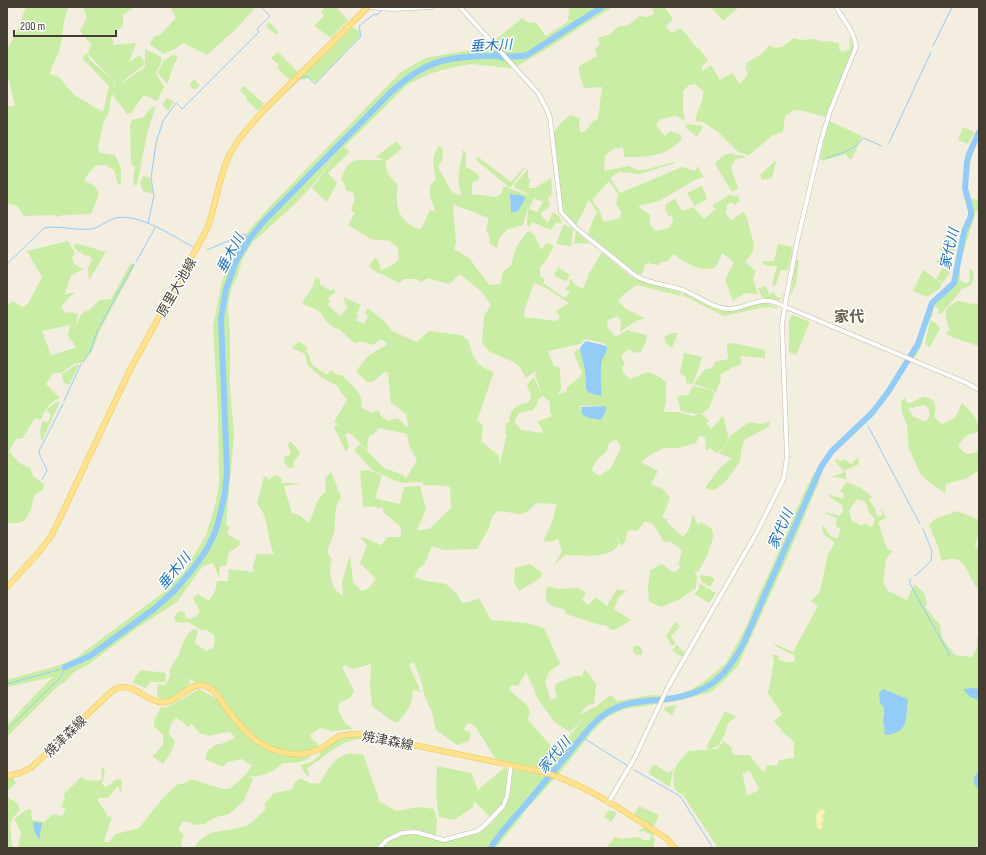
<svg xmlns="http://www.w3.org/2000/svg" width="986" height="855" viewBox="0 0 986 855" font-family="'Sofia Sans Condensed','Noto Sans JP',sans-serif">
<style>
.green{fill:#c9eda4;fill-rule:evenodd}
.sand{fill:#fdf0b6}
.water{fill:#94ccf8}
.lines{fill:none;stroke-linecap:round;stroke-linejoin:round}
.stream{stroke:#94ccf8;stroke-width:1}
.river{stroke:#94ccf8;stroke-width:6}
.minor-casing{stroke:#c1b9a5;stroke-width:5}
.major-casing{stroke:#f1c550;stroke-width:6}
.minor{stroke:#fff;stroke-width:4}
.major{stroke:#ffe28d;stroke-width:5}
.labels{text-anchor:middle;stroke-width:3;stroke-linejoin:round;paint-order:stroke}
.street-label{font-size:13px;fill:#443d31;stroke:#fff}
.water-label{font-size:14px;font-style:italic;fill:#2074ba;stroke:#fff}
.quarter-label{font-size:15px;font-weight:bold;fill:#685c47;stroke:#fff}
</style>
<rect width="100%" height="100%" fill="#f3eee0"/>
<!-- green -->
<g class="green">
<path d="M26 7H67L68 9C61 24 64 42 57 56 54 63 51 66 50 74L59 77 74 95 103 112 109 86 82 58 87 53 90 60 114 81 115 87V83H116L88 54 91 44 80 31 87 18 83 7H135L123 15V26L116 32 112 38 114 43 112 45 136 43 129 62 140 55 145 63V49L160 56 162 60 156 74 164 87 157 101 144 95 133 110 132 113 127 114 113 95 115 91 111 97 109 112 103 124 98 147 100 153 115 155 121 168V184H118L114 170 105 165 95 166 85 178V181L95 186 99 194 91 214 64 215 56 217 55 215 24 216 17 206 7 203V106H15L9 80 7 78V49L16 34ZM145 64V67L124 82 126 84H125L123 81Z"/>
<path d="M170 7H256L237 28 207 55 183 43 175 49 164 54 149 44 155 36 160 35 176 18Z"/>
<path d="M325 7H336L348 20 331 38 314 26 324 16 321 11Z"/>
<path d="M570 7H613L582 26 558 42 518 66 509 68 472 64 453 67 429 74 407 85 344 147 350 152 328 173 337 183 327 202 312 188 339 152 310 188 296 203 252 243 243 258 236 280 232 286 228 305 230 333V390L234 435 226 524 230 528 227 533 230 536 240 541 239 546 229 552 226 566H220L219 577 213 563 203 566 177 602 137 628 89 664 73 673 66 681 56 688 7 737V725L34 696 53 677 7 687V680L60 665 76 658 164 592 184 572 206 535 215 506 219 483 218 411 213 326 222 281 231 259 239 244 254 224 277 199 400 73 425 58 488 47 499 49 495 40 522 18 527 22 536 23 546 36 532 45 569 21 573 20H568L569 8Z"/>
<path d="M652 7 665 8 673 19 666 26 671 33 681 28 697 48 698 47 708 60 701 67 703 71 711 65 720 80 732 73 740 84 748 74 745 69 746 65 751 73 746 63C754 58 765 54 769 45L775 48 782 47 794 38 800 40 816 39 821 42 827 41 839 43V49L842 52 850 49 849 37H850L854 48 825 117 804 111 794 110 785 116 783 132 773 135 749 155 738 152 719 133 703 122 695 121C697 111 704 101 703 91L695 84 689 85 683 91V109L685 121 676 116 660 119 656 125 665 136 670 131 679 134 682 139C667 157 645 157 624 157L623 147 613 149 605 156 604 171 629 166 637 170H644L674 162 675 163 640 174 619 172 610 178 620 193 682 167 695 171 698 166 701 173 704 176 703 177 695 180 659 201 638 206 650 215V225L656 231 669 228 673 220 672 215 669 217 665 209 666 204 675 199 682 211 693 207 704 219 717 208H714L713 205 731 194 732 196H738L740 201 735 205 732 202 726 205 727 209 725 212 731 220 743 212C748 218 748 223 750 230 755 246 756 250 745 262L756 271 753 279 758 294 745 293 733 301 725 280 734 262 722 253 716 267C701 274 685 262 673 254L667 262H660V265L650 264V262L645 265 642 274 638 275 588 234 593 220 598 211H596L592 204 588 200 583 212 576 225 562 211 553 133 561 123 570 115 580 118 579 122 580 132H585L593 121 598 119 602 87 584 88 579 73V66L597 56 595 50 600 43 598 38 610 34 619 26H627L640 16 647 17 654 14ZM609 181 618 194 616 204 621 212 620 218 604 222 599 210 592 200Z"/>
<path d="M711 7H739L723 21Z"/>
<path d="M269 22 279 32 276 35 266 26Z"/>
<path d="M352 28H355L360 32V36L316 82 308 78 303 80 300 78Z"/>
<path d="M278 52 298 72 290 80 277 68 279 65 271 58Z"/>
<path d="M174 55 178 57C172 66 171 75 167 84L158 73C162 63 163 59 174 55Z"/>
<path d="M194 79 200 85 195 90 189 85Z"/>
<path d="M244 86 264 104 258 111 246 99 247 97 240 91Z"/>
<path d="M167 98 174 102 168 111 162 105Z"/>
<path d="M156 105 147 134 137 185H134L133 181 135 167 131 164 130 125 132 120 144 117 150 109Z"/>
<path d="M829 121 862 136 852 159H849L846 154 822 161 820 158Z"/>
<path d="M687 124 703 126 697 137 685 127Z"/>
<path d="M963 127 974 132 968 144 958 140Z"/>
<path d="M979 127V137L971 159 967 188 968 194 972 199 979 200V211H976L961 260 956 257 962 229 969 213 963 193H965L963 192 964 179 968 150Z"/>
<path d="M396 141 402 148 388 160H386C385 173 389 176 398 185 397 192 396 201 398 208 399 217 412 229 421 229L430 210 436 212 430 197V186L436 179C433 167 431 156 439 146L443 149 442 161 437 168 438 167 452 192 461 196 458 178 463 150 466 152V167L478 174 479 179 473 182 472 185V194L496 197 502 193 503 186 527 195 528 194 515 188 514 185 528 169V178H530L529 188H535L551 178 552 192 551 196 548 197 550 206 540 214 548 223 553 212 560 217 562 224 556 222 551 230 532 222 529 227 527 225 528 208 523 225 505 230 506 231 500 237 497 248 490 244 489 235 486 230 488 222V218L453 204 456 243 454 249 469 258 489 285 500 284 503 272 511 265 516 248 526 233 530 231 535 236 541 250 547 243 554 246 547 259 540 267V276L545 279 543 283 565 298 570 292 565 289 570 284 569 280 572 279 574 284 583 289 589 274 602 252 630 276 638 280 682 293 680 296 637 285 624 294 618 301 626 309 645 318 636 321 620 332 621 322 618 316 608 320 607 327 616 337 627 330 646 335 647 339 641 352 636 353 629 349 622 355V360L625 362 622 368 623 373 630 379 648 372 660 377 666 382V400L664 412H678L693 416 701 413 709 421 706 423 711 429 723 416 728 434 727 445 729 437 749 422 761 424 771 421 768 427 744 440 741 451 740 461 727 480 715 490 706 489V486L720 468 732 458 718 453 726 446 716 453 710 448 706 451 705 437 699 436 696 443 679 448H664L650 455 641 462 658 471 651 484 663 489 670 498 662 518 668 519 667 522 683 537 689 529 693 514 698 525 700 522 711 528C712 530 713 532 713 535 713 544 703 565 698 572H694L697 576 696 588 680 599 661 607 649 602 648 586 650 570 662 564 672 572 677 571 681 566 677 563H679L682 550 671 542H664L653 524 645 521 637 531 632 530 627 531 626 541 621 546 617 535V539L619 544C610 560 580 555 565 555L554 565 562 552 558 539 551 542 543 541C549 530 555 517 556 504L536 503C520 521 519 512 499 511L493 515 488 530 477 549 444 550 432 546 424 565 419 568 414 577 427 581 446 584 457 594 462 603 470 602 479 598 491 620 526 623 544 628 560 664 549 672 545 682 551 700 557 697 555 689 556 684 574 676H582L585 669 596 684 594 704 588 705 578 716 594 707V708L611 695 617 701 651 695 673 696 682 693 692 689 705 681 726 663 746 627 758 596 770 571 803 495 814 473 822 472 819 482 787 558 738 666 724 681 711 692 677 701 624 709 606 718 593 731 557 776 523 813 522 816 496 848H484V847L483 848H195C204 827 228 833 245 826 252 824 259 815 265 810V803L274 793 291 790 296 781 302 778C308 784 312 784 320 783 326 773 332 760 344 755 349 753 357 754 363 754L380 802 397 811 418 807 434 809 437 819 436 836C419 829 402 824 387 839L399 834 418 833 445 841 480 832 491 824 504 807 510 794 513 769 538 773 546 764 538 767 509 765 495 758 475 726 468 723 463 730 470 732 471 735 469 741 457 745 436 730 432 712 424 695 422 683 414 662 409 665 421 692 413 690C413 704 407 712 398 722L392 721 372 706 370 688 371 664 353 669 345 665 342 667 354 691 350 698 339 703 338 710 345 723 353 729 331 731 320 728 310 735 312 739 319 745C314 749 313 754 309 758 303 763 290 763 282 763 275 772 259 778 248 776L253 779 244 801 229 814 216 817 204 824 195 825 185 821 182 822 178 830 184 835 182 840 181 848H18L21 832 14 819 26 810 31 809 32 820 44 822 53 814 62 816 66 809 61 807 65 798 63 795 81 777 87 780 99 781 102 778 101 766 105 771 102 784 106 787 117 779 122 780 121 793 118 786 108 798H99L98 801 106 812 107 816 112 817 104 841 108 843 116 834 139 828 162 799 178 784H183L191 779 222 789H230L245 775 252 766 242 759 227 762 223 767 205 759 208 750 217 744H221L235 738 230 732C212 733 205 743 192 724L188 727 183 722 176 718C171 722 170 728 169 734L175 741C173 750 168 757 163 764L152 756 157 752 163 744V735L154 726V721L161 707H168L199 689 215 698 220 692 217 691 211 685 203 682H195L188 678 190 683C184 692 169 704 158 697L157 692 158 684 165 685C166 682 169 679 170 676 170 674 169 672 170 670 172 664 176 660 178 656 182 647 185 632 195 629L198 631 195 643 206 651 213 648 215 641 214 635 206 630H201L188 622 182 623 176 622 174 618 178 612 181 611 185 613V617L190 619 195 617 200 612 193 598 198 594 209 601 215 592 217 581H229L228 580 229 569 253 572V565L257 554H274C266 538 270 517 257 504L264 476 268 478 270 483V479L276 475 282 479 281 483H302L284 486 285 490 292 513 301 516 308 523C315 514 314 499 326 492L325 478 331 472C335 480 337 489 341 496L336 507 334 533 328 549V553L330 558 332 559C328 573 330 588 343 596L342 582 350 555 353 583 362 591 369 588 376 579 360 563 367 545 360 537 365 538 380 545 382 544 388 537H401V527L383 512V508L363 506 360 471 368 470 382 475 375 498 381 500 383 506 382 500 400 504 404 487 420 486 426 509 417 530 429 529 451 508 450 488 448 486 425 485 421 482 403 483 396 481 372 470 354 450 360 444 384 468 403 475 406 478 417 461 409 445 407 434 379 428 373 435H371L368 439 367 450 350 433 345 434 349 447 346 452 334 427 335 425H339L334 422 347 400 336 385 321 377 308 366 305 354 292 348 299 341 308 348 305 351 308 353 312 365 327 375 331 370 337 375H342C349 385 364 392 361 405L363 409 373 413 375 410 380 412V415L388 421 398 418 407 428 408 425 406 414 391 403 388 373 384 372 373 382H367L356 371 368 356 388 344 381 339 373 345 360 341 355 344 339 329 334 328 324 319C322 309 310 308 302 303L312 288 316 277 320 280V284L330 291 335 289V292L328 298 330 302 328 305 340 316 348 307 345 304 344 297 361 305 357 313 358 316 356 320 364 324 368 317 365 313 368 308 385 322 392 331 417 342 429 331 461 335 468 340C474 358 475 366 494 372L477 420 483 425 481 441 499 456V467L507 434H505L506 423 510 422H509C510 408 517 405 529 402L531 396 527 385 534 377 539 389 542 394 535 375 537 370 526 378 519 366 513 361H511L490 352 485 347 482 343 484 316 491 305 481 291 460 274 449 284 428 278 421 282 417 279H404L399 283 379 273V274L369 266 375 257 379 262 381 271 394 264 399 259 398 248 389 241 371 239 348 225 355 213 351 210 355 199 353 193 346 190 344 183 341 180C350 152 361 162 384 160L376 157ZM510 194 522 196 526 198 518 211 511 213ZM534 198 543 202 537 212 529 209ZM534 283 546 288 569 303 556 311 560 318 556 321 524 317 525 308ZM585 339 599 342 607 345C607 351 603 355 602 361 600 372 600 385 602 396L589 393 585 381V370L580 348 574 352 576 359 582 373 579 378 567 387V391L557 395 561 389 560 368 554 366 548 351 580 344ZM543 396 550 402V413L553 417 552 416 537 422 542 429V433L521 430 515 423V419L519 413 533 410 537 405 538 399ZM605 406 606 411 601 420C592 419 581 417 580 406ZM616 439 621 447 611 468 600 476 591 470 597 460 607 451 609 443ZM526 672 534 689 536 696 554 722 570 732 583 719 549 761 554 751 552 747 527 719 530 713 528 706 509 690 510 687 513 685 518 686Z"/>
<path d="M730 153 736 155 748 157 735 159 731 168 738 188 732 192 715 164 722 156Z"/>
<path d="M478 157 511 182 524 167 525 168 510 188 475 159Z"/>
<path d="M776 160 772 178 762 180 760 175Z"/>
<path d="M143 176 150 178 153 194 143 191 140 182Z"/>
<path d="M702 186 707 199 695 206 687 193Z"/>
<path d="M564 224 573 229 571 246 556 244Z"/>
<path d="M576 231 590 244 574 243Z"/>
<path d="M945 237 956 241 953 254 952 256 940 250Z"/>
<path d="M68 241 75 253 72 257 74 264 83 269 71 276 64 295 75 292 61 306 65 313 70 312 78 314 76 325 81 315 87 309 88 310 86 313 100 300 111 299 131 263 135 265 100 330 92 351 83 362 74 364 61 373H53L46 384 60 398C50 402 44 410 41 420L35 418 22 439H16L9 451C14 459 21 465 30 468L34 477 44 484 43 490C34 493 34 497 32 505 32 510 27 516 25 520L18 523H7V307L12 301 23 307 28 304 42 277 27 251ZM70 325 68 336 76 347 75 348 51 355 42 331Z"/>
<path d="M75 243 106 252 89 280 88 269 92 260 90 256 84 255 74 248Z"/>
<path d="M778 244 793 247 788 270H781L775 286 772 285 777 266H767L762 263 763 261H774Z"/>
<path d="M940 256 952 263 950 271 943 283 936 279 943 267 936 262Z"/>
<path d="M796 260H799L796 284 790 297Z"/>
<path d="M956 262 960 263V280L966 284 970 281 969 269 973 270C974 276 974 280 970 286L961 289C956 299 948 305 941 314L938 313 939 309 934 306 935 304 933 307 932 317 928 321 921 347 915 357 913 356 916 348 914 346 921 329 929 303 939 293 953 283 955 276Z"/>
<path d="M558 267 570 275 566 281 554 276Z"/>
<path d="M923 270 942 284 939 289 927 297 913 291Z"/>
<path d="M766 286 769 294 775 292V295L777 297 782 298 783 293H784L782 299C776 301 768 299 762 297L758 288Z"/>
<path d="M684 293 702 303 724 311 767 303 777 307V309L770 307 760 308 724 316 682 295Z"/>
<path d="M958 301 973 304 979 303V347C969 341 956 341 946 333L950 329C943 315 943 308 958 301Z"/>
<path d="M793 315 810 322 796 355 789 352V321L791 316Z"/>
<path d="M930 320 938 325 940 328 930 347 925 344Z"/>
<path d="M672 333H678L672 348C667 345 664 342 665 336Z"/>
<path d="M733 343 765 350V358L740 356 742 364 733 367 720 375 721 379 716 392 694 384 705 369C712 369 713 368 715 362L728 359 727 344Z"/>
<path d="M684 353 699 356 702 358 693 384 686 383V377L680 373Z"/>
<path d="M76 365H79L69 385 63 382 62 374Z"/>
<path d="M693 386 710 390 715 393C713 397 711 404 709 408 702 417 690 413 681 411L677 397 683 395 688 396Z"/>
<path d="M922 397C936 397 937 406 934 417L942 424 955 418 962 403C969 410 979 420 979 431L966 436 958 445C965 456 968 455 979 451V470L967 478 946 484 945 493 930 483 921 475 909 449 907 425 903 416 901 406 902 400 905 398 907 403H911ZM924 405 929 409V417L926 422 912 416 908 407 911 408Z"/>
<path d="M56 402H60L42 441C39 435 40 427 43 421L48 422 51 415 46 410Z"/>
<path d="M290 441 296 447 300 454 293 462 295 467 288 468 284 462 285 461 284 457 291 454 288 445Z"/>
<path d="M858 457 859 464 844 471 846 472V479L850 481 837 477 830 478 844 472 835 461 837 458 840 462 844 459 851 464Z"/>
<path d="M846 482C857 486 865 489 872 497L869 500 876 510 875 511 878 517 883 515 881 511 882 509 886 518 878 522 887 549 893 551 886 559 883 582 888 591 907 600 914 584 924 593 927 603 925 607 940 625 942 638 955 655 972 657 977 647V637L979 635V848H718L683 795 685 791 682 795 675 790C670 770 676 764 689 751L717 749 724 741 731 747 733 755H749L764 773 767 765 777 766 779 760 794 758V742L783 732 774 721 782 714 768 693 774 661 772 654 779 656V660L788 662H794L795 656 777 647 773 643 793 652 818 606 811 601 820 592 828 554 834 545 833 541 823 534 822 527 824 526C827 533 829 535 837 539L841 529 837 527 836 524 837 518 825 513 826 512 839 516 843 512 842 505 830 497 829 494 843 499 844 494 840 491ZM857 499 865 502 868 508 867 510 875 519 873 525 870 527 865 523 862 526 852 521 849 511ZM743 770 744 774 749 770 759 789 758 791 747 795C746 787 742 777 743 770Z"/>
<path d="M957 511 979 520V535L977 537 975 548 979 547V587H976C970 578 966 561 955 559 951 558 946 560 942 561L937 544 929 525 935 519Z"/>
<path d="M530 564 543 574 539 579 519 591 514 582 515 568Z"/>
<path d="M700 575 709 576 715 579 710 587 701 581Z"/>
<path d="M699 583 716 593 709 603 694 594 699 589Z"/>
<path d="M547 586 558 589 578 588 586 593 582 600 588 605 596 597 607 606 617 589 626 591 618 598 614 609 631 620 614 630H611L606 625H600L566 614 564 609C549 606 543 603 547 586Z"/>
<path d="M675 622 680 626 671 637 676 643 672 646 666 636Z"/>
<path d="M637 645 642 649V655H636L633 652V648Z"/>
<path d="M677 645 685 653 683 656H680L672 650Z"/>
<path d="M141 670 166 673 165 682H150L146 688 133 683 135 677Z"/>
<path d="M677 705 672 715 664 710 665 707Z"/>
<path d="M725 711 736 717 728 723 725 734 719 745 711 749 706 748Z"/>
<path d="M363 736 369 738C342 737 329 755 307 768L310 777C305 774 303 771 301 765L313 761 320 755V751L343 737Z"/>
<path d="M654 764 668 773 673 769 670 787 648 773Z"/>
<path d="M437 766 471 773 478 790 504 768H507C508 791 507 801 492 819L474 801 473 807 454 820 439 817 436 795Z"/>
<path d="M13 778 16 783 7 791V779Z"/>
<path d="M7 797 17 803 20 810C6 823 11 828 12 845L15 848H7Z"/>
<path d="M639 806 659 815 653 828 633 816Z"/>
<path d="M608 811H613L617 813 611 822 604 817Z"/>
<path d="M645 828C655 832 656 839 653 848H606L615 837 621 839 639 837 643 840H650L651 835 644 831 639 832 641 829Z"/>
</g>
<!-- sand -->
<path class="sand" d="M824 809 825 813 822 816 824 820 821 823 823 827 820 830 817 827 816 815 819 810Z"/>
<!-- water -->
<g class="water">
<path d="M496 51 505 62 494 58 482 57V56H489L493 52Z"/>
<path d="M510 194 520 195 526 198 518 211 511 213Z"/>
<path d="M586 341 607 346C608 352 603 355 602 361 600 370 601 387 602 396L589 393 586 389 585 370 580 350 581 346Z"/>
<path d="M606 406V411L601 420 589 418 582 414 581 407Z"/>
<path d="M972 688 979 689V701L969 696 963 689Z"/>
<path d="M883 689 908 699C905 717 911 733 885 735L883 720 884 716V707L880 703 879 693Z"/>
<path d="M979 771V788H977C972 782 973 776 979 771Z"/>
<path d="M33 822 42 823 39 840 34 830Z"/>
</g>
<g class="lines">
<!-- stream -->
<g class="stream">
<path d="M933 46 952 7"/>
<path d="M287 91 301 78 307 76 315 84 361 36 359 26 373 15 378 14 382 10"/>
<path d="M889 143 931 52"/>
<path d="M826 158C838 154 856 150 863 138L882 146"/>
<path d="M148 223 154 196 151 178 156 143 163 121 176 103 182 109 259 32 257 29 270 16 261 7"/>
<path d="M207 250 244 234 250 238"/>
<path d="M136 262 155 228"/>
<path d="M7 264 44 228C60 225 76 231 91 229 99 228 107 220 116 218 140 213 172 236 193 247"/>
<path d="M100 326 134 264"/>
<path d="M83 362 90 352 98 329"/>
<path d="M64 401 81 364"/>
<path d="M863 421 865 423"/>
<path d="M868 426 920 524"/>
<path d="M42 479 47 471C45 463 40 460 39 451L63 404"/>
<path d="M915 576 931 561 932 551 923 529"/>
<path d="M910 579V584L950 656"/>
<path d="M7 684 65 668"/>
<path d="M7 730 61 677 65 667"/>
<path d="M582 737 628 766"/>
<path d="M634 770 680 796 713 848"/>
</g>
<!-- river -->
<g class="river">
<path d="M65 667 90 656 154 609 174 591 192 570 205 552 214 535 218 523 225 493 227 471 221 319 226 289 237 259 250 238 264 221 392 91C426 60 449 56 493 56 505 56 516 58 527 55L602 7"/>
<path d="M491 848C499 832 516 817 527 803 542 785 557 767 572 749 583 736 593 721 608 712 623 703 640 701 658 700 704 696 725 681 745 640L821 467 832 451 872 413 888 392 918 344 932 303 954 283 964 232 971 216V211L965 188 967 162 969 154 979 132"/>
</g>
<!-- minor casing -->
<g class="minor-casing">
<g id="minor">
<path d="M368 7 394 9 431 7"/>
<path d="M460 7 538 93 547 110 550 118 561 212 576 228 636 276C651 285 668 284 683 290 698 296 712 308 729 309 744 309 759 297 774 302L967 383 979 390"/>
<path d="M608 803 634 759 668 687 757 532 781 484 784 477 787 457 782 325 786 299 797 242 821 141 830 111 856 47C855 33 843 19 836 7"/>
<path d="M379 848 387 840 402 833 416 832 444 840 477 831 484 826 503 806 507 797 511 765"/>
</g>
</g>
<!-- major casing -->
<g class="major-casing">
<g id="major">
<path d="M7 587 40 551 52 535 130 370 207 229C216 206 218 181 228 158 236 140 251 125 263 111L368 7"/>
<path d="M7 776 20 773 31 768 112 691C131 679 141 698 159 702 178 706 189 678 208 687 216 691 220 698 224 705 241 728 256 748 287 753 300 756 313 753 325 746 330 742 334 739 340 736 347 734 354 734 361 734L539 771C585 783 626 813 666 838L675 848"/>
</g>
</g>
<!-- minor -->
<use href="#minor" class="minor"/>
<!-- major -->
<use href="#major" class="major"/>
</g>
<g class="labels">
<!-- street labels -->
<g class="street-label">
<text transform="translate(176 287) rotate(-60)" y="5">原里大池線</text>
<text transform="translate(65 736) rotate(-44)" y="5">焼津森線</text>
<text transform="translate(388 740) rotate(11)" y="5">焼津森線</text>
</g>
<!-- water labels -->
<g class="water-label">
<text transform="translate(491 45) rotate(-3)" y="5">垂木川</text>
<text transform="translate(949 249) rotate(-77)" y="5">家代川</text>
<text transform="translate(230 253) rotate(-62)" y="5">垂木川</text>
<text transform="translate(780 529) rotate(-66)" y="5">家代川</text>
<text transform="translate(174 571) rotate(-50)" y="5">垂木川</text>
<text transform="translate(554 755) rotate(-50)" y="5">家代川</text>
</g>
<!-- quarter labels -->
<g class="quarter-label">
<text x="849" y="322">家代</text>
</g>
</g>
<!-- border -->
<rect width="986" height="855" fill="none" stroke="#443d31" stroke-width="16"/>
<!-- scale -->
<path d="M14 30v6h102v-6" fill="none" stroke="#443d31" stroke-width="2"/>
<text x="20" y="30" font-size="12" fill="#443d31" stroke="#ffffff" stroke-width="3" paint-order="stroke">200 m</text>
</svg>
